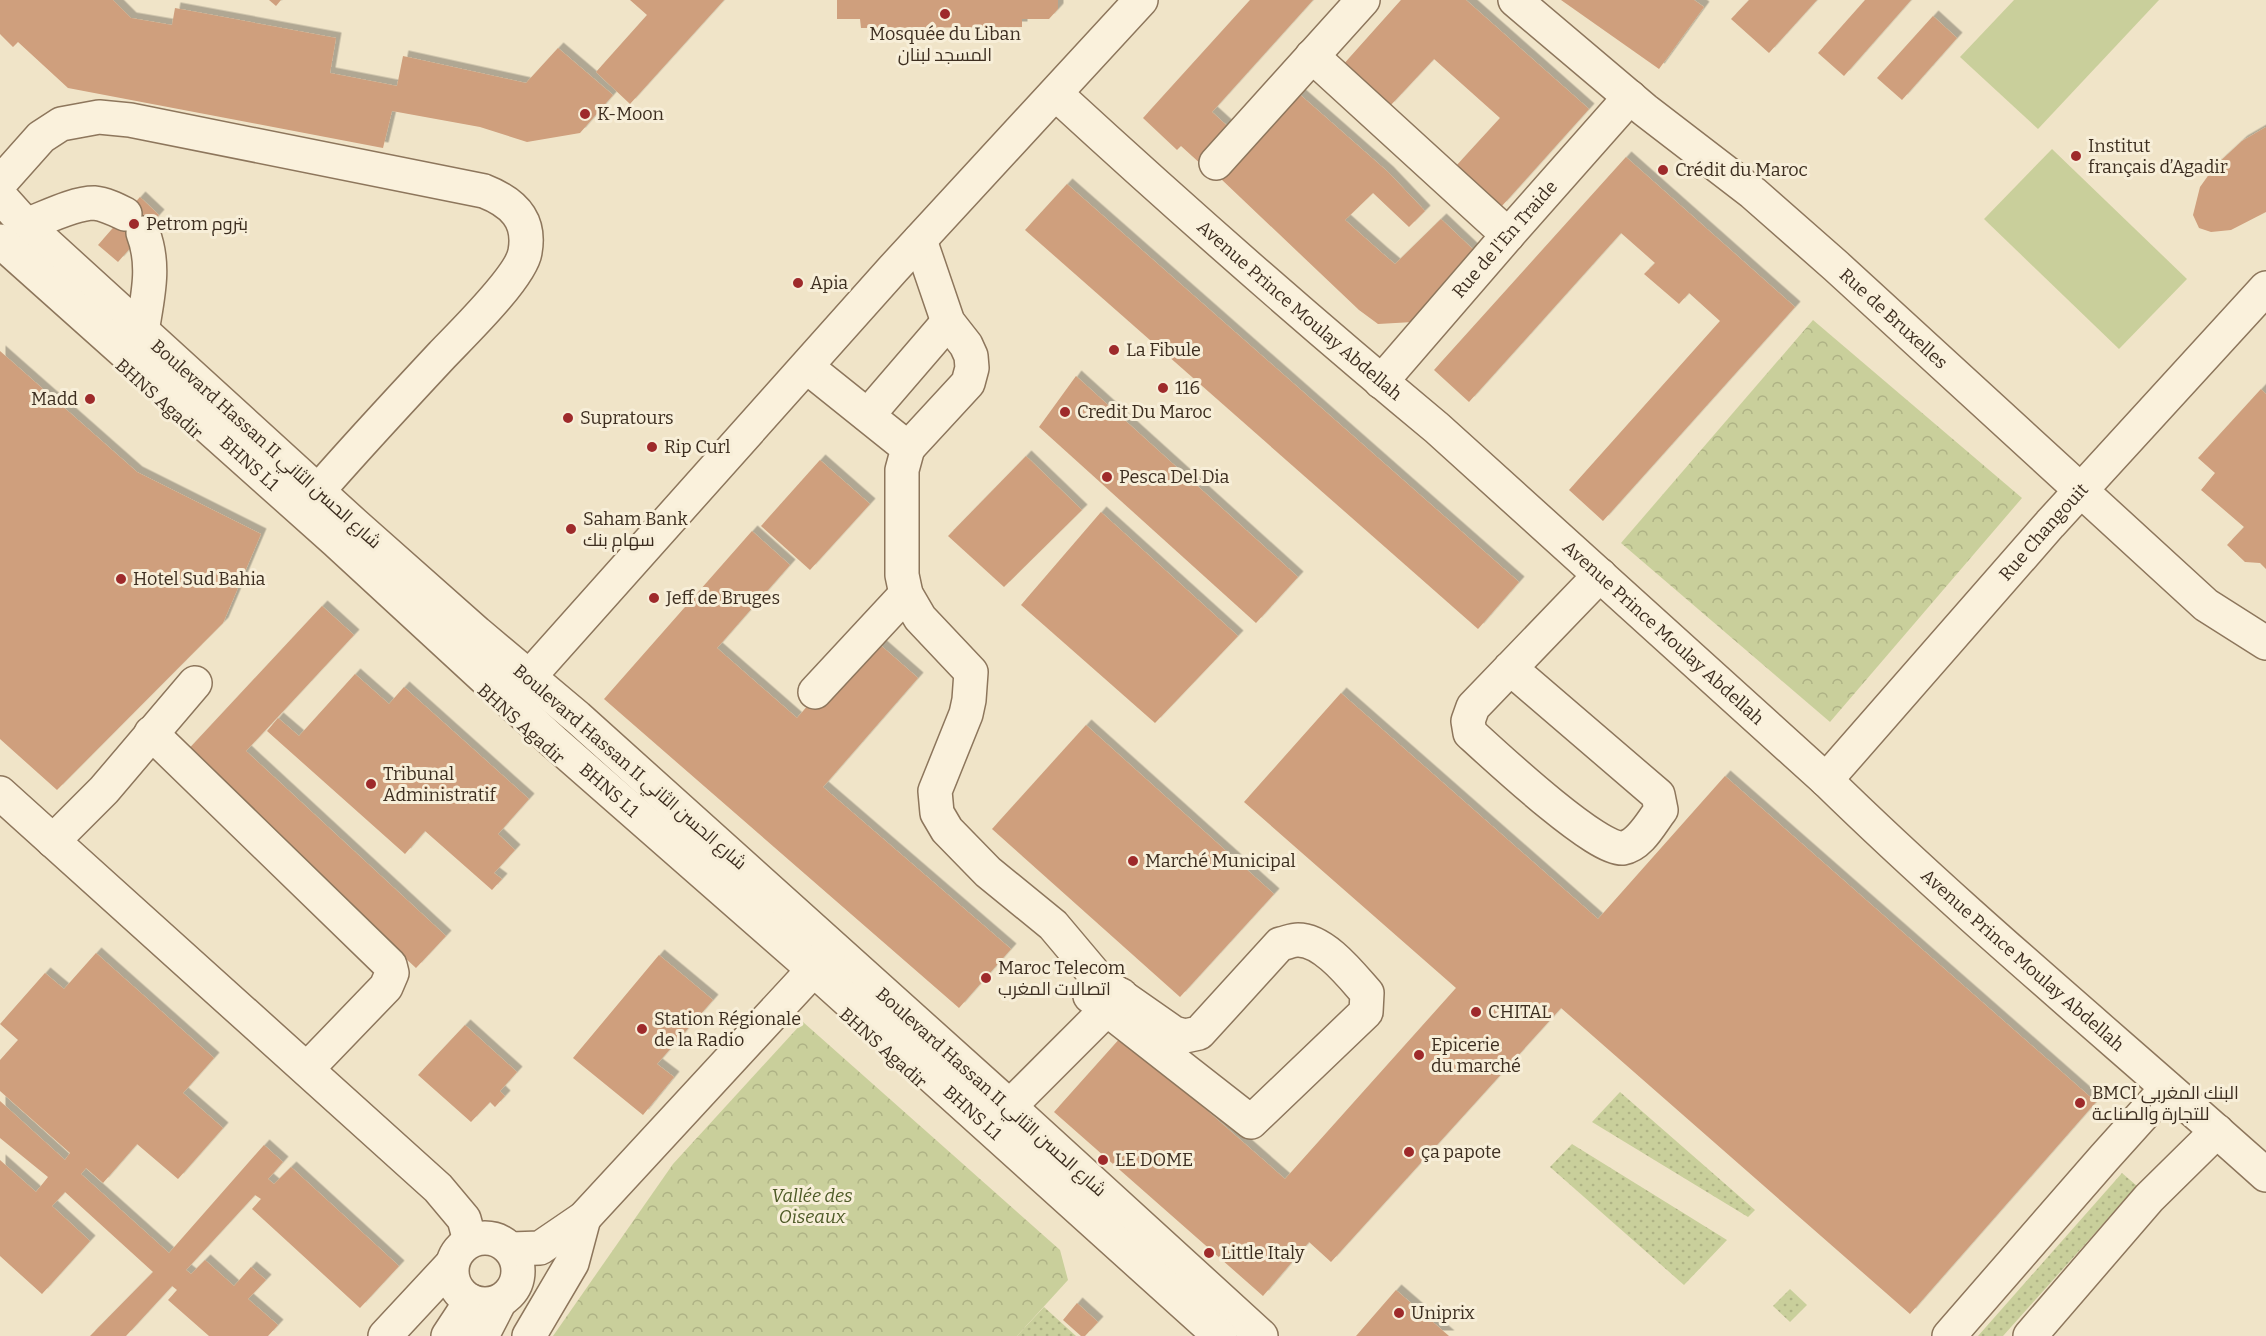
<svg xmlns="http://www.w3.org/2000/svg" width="2266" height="1336" viewBox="0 0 2266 1336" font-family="Bitter,Cairo,serif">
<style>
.grass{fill:url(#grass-dots)}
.park{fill:url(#park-crowns)}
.pitch{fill:#c9cf9b}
.building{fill:#cf9f7d;filter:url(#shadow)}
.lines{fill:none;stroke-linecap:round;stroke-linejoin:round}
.minor-casing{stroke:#8d765c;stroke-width:36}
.minor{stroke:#faf1dc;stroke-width:33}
.poi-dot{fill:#9e2a2b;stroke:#f7eed8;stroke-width:2}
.labels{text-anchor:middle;stroke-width:6;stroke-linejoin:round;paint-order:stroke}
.poi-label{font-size:18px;fill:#3d2e20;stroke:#f7eed8;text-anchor:start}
.street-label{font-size:18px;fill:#3d2e20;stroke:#f7eed8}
.park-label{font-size:18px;font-style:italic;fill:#4d5a26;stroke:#f7eed8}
</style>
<defs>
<pattern id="grass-dots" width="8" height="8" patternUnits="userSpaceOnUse" patternTransform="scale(1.5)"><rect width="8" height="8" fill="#c9cf9b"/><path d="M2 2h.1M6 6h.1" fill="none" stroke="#aeb285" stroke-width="1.8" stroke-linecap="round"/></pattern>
<pattern id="park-crowns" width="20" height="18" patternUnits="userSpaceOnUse" patternTransform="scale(1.5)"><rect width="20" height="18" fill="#c9cf9b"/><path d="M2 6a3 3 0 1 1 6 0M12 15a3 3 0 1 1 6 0" fill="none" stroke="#aeb285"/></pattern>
<filter id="shadow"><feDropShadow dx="5.5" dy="-5.5" stdDeviation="0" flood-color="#0004"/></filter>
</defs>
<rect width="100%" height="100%" fill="#f0e4c8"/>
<!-- grass -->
<g class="grass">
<path d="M1620 1092 1755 1210 1748 1217 1592 1122Z"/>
<path d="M1572 1144 1727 1240 1684 1285 1550 1167Z"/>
<path d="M2122 1173 2137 1186 2003 1336H1978Z"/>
<path d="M1790 1289 1807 1305 1790 1322 1773 1306Z"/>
<path d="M1044 1307 1076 1336H1017Z"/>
</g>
<!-- park -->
<g class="park">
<path d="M1813 320 2022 498 1830 722 1621 543Z"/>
<path d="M803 1022 1060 1250 1068 1280 1017 1336H553L673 1164Z"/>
</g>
<!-- pitch -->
<g class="pitch">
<path d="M2014 0H2159L2038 129 1960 57Z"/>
<path d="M2052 149 2187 279 2119 349 1984 219Z"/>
</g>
<!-- building -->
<g class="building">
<path d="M0 0H113L131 18 172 25 175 8 336 38 330 73 397 86 403 56 526 83 558 48 613 95 580 133 527 142 480 127 392 111 383 148 68 88 18 42 13 47 0 34Z"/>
<path d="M269 0H281L276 6Z"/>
<path d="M630 0H724L630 104 596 72 647 15Z"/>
<path d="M837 0H1058V9L1049 19H1022V27L861 28 860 19H837Z"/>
<path d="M1250 0H1313L1212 112 1234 132 1203 166 1181 146 1177 150 1143 118Z"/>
<path d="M1401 0H1466L1589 109 1501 207 1456 166 1500 118 1434 59 1389 107 1342 66Z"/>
<path d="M1561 0H1694L1704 7 1659 69Z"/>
<path d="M1749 0H1817L1769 53 1731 19Z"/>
<path d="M1865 0H1911L1844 76 1818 53Z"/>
<path d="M1933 16 1957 38 1902 100 1877 78Z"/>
<path d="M1297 92 1388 172 1425 211 1409 227 1373 193 1345 220 1382 253 1395 264 1441 219 1479 255 1413 322 1378 324 1359 310 1220 178Z"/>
<path d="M2266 127V212L2231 230 2211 232 2199 228 2193 215 2200 187 2215 166 2242 141Z"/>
<path d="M1626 157 1795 307 1603 521 1569 490 1720 321 1689 293 1679 304 1644 274 1655 263 1621 233 1469 402 1434 370Z"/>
<path d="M1067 184 1519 582 1478 629 1025 230Z"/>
<path d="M140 197 159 215 118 262 98 245Z"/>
<path d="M0 351 137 472 261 534 223 623 57 790 0 739Z"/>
<path d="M1076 376 1298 577 1256 623 1039 427Z"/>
<path d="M2261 389 2266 394V569L2260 563 2245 562 2227 545 2244 527 2201 490 2215 473 2198 458Z"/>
<path d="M1026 456 1082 510 1004 587 948 536Z"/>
<path d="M820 460 870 504 810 570 761 526Z"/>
<path d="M1101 512 1238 636 1155 723 1021 605Z"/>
<path d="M752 531 790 565 717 648 797 718 869 635 918 678 823 787 1011 949 959 1008 604 699Z"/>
<path d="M322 606 354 635 246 751 446 936 416 968 184 754Z"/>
<path d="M355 674 389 704 404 687 529 799 498 834 515 850 494 873 502 879 492 890 425 831 405 854 267 731 278 718 299 736Z"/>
<path d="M1341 693 1598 919 1725 776 2096 1102 1910 1314 1561 1008 1331 1262 1309 1242 1263 1296 1054 1112 1122 1036 1285 1179 1456 988 1244 802Z"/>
<path d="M1086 725 1274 894 1180 997 992 829Z"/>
<path d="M96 953 214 1058 183 1093 223 1128 178 1179 137 1144 103 1183 86 1168 81 1174 169 1253 264 1145 283 1162 268 1179 274 1184 291 1167 399 1266 360 1308 252 1209 261 1199 255 1195 186 1270 191 1274 205 1260 234 1286 251 1267 266 1280 248 1299 278 1325 268 1336H209L168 1300 177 1290 172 1286 126 1336H90L153 1272 65 1192 52 1206 90 1241 42 1294 0 1256V1160L36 1192 48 1177 0 1138V1101L65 1160 70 1153 0 1091V1060L18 1040 0 1024 45 973 64 989Z"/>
<path d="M659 955 713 1000 657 1064 674 1077 643 1115 573 1058Z"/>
<path d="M465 1025 517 1072 500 1091 505 1096 495 1107 490 1102 471 1122 418 1075Z"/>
<path d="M1396 1290 1449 1336H1356Z"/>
<path d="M1077 1303 1098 1322 1085 1336H1081L1063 1320Z"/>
</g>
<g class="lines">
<!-- minor casing -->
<g class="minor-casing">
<g id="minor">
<path id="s1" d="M1515 0 1645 110 1753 193 1836 266 2206 605 2266 643"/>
<path d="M1312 56 1508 235"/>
<path id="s2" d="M1056 94C1180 208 1307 320 1437 428L1826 780C1967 918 2119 1043 2266 1175"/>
<path d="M1216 163 1363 0"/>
<path d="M0 183 41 137 61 124 99 117 130 120 484 191C512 202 531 219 525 252 521 277 461 335 442 355 400 400 358 445 318 491"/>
<path d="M0 196 26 225 354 524 477 633 577 717 996 1094 1261 1336"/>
<path d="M26 225C45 218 74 203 94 203 105 204 115 209 125 214"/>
<path id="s3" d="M0 241 336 541 554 742 813 969 1220 1336"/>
<path d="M142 332C147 299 156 266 143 233"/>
<path d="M807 367 908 448 902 470V575L906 594 920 618 971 672 969 700 966 714 935 791 937 813 947 830 988 872 1053 925 1101 982 1174 1033 1185 1036 1199 1033 1280 944C1286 943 1292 940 1298 940 1324 940 1351 975 1367 993L1366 1012 1251 1122 1090 996"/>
<path id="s4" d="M1381 382 1508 235 1630 97"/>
<path d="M868 415 948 322"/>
<path d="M908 448 968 383 972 368 971 356 966 345 948 322 920 240"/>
<path d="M1510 668 1658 795 1661 810C1651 823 1640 845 1623 848 1598 852 1493 754 1470 733L1468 721 1473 707 1600 575"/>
<path d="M529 677 893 269 1141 0"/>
<path d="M815 692 906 594"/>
<path d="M151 733 390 965 392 973 386 987 307 1069"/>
<path id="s5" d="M1826 780 2050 524 2266 288"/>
<path d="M0 793 438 1188 464 1219 470 1241"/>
<path d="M53 841 104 790 195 683"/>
<path d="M1009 1107 1121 995"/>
<circle cx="485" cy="1271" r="33"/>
<path d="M511 1249 540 1248 584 1218 828 954"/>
<path d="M385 1336 452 1264"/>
<path d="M448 1336 471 1301"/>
<path d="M482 1336 500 1301"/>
<path d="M529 1336 572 1263 584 1218"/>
<path d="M1949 1336 2104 1158 2167 1088"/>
<path d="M2030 1336 2149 1198 2217 1131"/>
</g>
</g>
<!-- minor -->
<use href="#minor" class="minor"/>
</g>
<!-- markers -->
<g class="poi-dot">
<circle cx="945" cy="14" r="6"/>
<circle cx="585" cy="114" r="6"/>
<circle cx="2076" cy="156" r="6"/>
<circle cx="1663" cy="170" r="6"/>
<circle cx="134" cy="224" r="6"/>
<circle cx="798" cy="283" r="6"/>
<circle cx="1114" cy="350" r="6"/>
<circle cx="1163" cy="388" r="6"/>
<circle cx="90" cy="399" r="6"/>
<circle cx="1065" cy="412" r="6"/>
<circle cx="568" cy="418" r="6"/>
<circle cx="652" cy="447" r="6"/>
<circle cx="1107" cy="477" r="6"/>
<circle cx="571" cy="529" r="6"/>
<circle cx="121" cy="579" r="6"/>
<circle cx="654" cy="598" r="6"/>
<circle cx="371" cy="784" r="6"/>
<circle cx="1133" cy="861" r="6"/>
<circle cx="986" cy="978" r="6"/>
<circle cx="1476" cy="1012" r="6"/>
<circle cx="642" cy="1029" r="6"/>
<circle cx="1419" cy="1055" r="6"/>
<circle cx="2080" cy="1103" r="6"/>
<circle cx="1409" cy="1152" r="6"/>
<circle cx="1103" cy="1160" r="6"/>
<circle cx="1209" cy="1253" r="6"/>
<circle cx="1399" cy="1313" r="6"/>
</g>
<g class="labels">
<!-- poi labels -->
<g class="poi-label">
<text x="945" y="40" text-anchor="middle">Mosquée du Liban<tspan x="945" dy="21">المسجد لبنان</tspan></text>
<text x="597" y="120">K-Moon</text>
<text x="2088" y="152">Institut<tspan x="2088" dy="21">français d’Agadir</tspan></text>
<text x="1675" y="176">Crédit du Maroc</text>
<text x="146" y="230">Petrom بتروم</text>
<text x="810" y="289">Apia</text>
<text x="1126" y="356">La Fibule</text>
<text x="1175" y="394">116</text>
<text x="78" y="405" text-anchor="end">Madd</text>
<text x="1077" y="418">Credit Du Maroc</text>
<text x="580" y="424">Supratours</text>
<text x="664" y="453">Rip Curl</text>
<text x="1119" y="483">Pesca Del Dia</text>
<text x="583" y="525">Saham Bank<tspan x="583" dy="21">سهام بنك</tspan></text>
<text x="133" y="585">Hotel Sud Bahia</text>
<text x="666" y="604">Jeff de Bruges</text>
<text x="383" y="780">Tribunal<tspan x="383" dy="21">Administratif</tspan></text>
<text x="1145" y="867">Marché Municipal</text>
<text x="998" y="974">Maroc Telecom<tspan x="998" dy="21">اتصالات المغرب</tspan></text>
<text x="1488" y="1018">CHITAL</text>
<text x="654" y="1025">Station Régionale<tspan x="654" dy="21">de la Radio</tspan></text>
<text x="1431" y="1051">Epicerie<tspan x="1431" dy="21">du marché</tspan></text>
<text x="2092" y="1099">BMCI البنك المغربي<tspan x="2092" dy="21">للتجارة والصناعة</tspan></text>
<text x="1421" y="1158">ça papote</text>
<text x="1115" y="1166">LE DOME</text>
<text x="1221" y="1259">Little Italy</text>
<text x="1411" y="1319">Uniprix</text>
</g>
<!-- street labels -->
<g class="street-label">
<text dy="6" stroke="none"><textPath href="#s4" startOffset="189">Rue de l'En Traide</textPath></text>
<text dy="6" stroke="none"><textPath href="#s2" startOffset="326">Avenue Prince Moulay Abdellah</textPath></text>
<text dy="6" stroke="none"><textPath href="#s1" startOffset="495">Rue de Bruxelles</textPath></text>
<text transform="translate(159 399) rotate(42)" y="6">BHNS Agadir</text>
<text transform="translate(266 444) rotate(42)" y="6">Boulevard Hassan II شارع الحسن الثاني</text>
<text dy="6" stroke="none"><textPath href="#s3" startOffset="334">BHNS L1</textPath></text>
<text dy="6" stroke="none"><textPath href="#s5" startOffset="330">Rue Changouit</textPath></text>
<text dy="6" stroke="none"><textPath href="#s2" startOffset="812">Avenue Prince Moulay Abdellah</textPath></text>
<text transform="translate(521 724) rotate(42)" y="6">BHNS Agadir</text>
<text transform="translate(630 767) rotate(41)" y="6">Boulevard Hassan II شارع الحسن الثاني</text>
<text dy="6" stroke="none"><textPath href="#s3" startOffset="820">BHNS L1</textPath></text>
<text dy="6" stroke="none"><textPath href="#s2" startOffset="1298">Avenue Prince Moulay Abdellah</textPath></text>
<text transform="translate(883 1048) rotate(42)" y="6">BHNS Agadir</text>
<text transform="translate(991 1092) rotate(42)" y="6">Boulevard Hassan II شارع الحسن الثاني</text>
<text dy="6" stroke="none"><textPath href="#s3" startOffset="1306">BHNS L1</textPath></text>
</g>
<!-- park labels -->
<g class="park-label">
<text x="812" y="1202">Vallée des<tspan x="812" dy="21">Oiseaux</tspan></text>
</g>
</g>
</svg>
